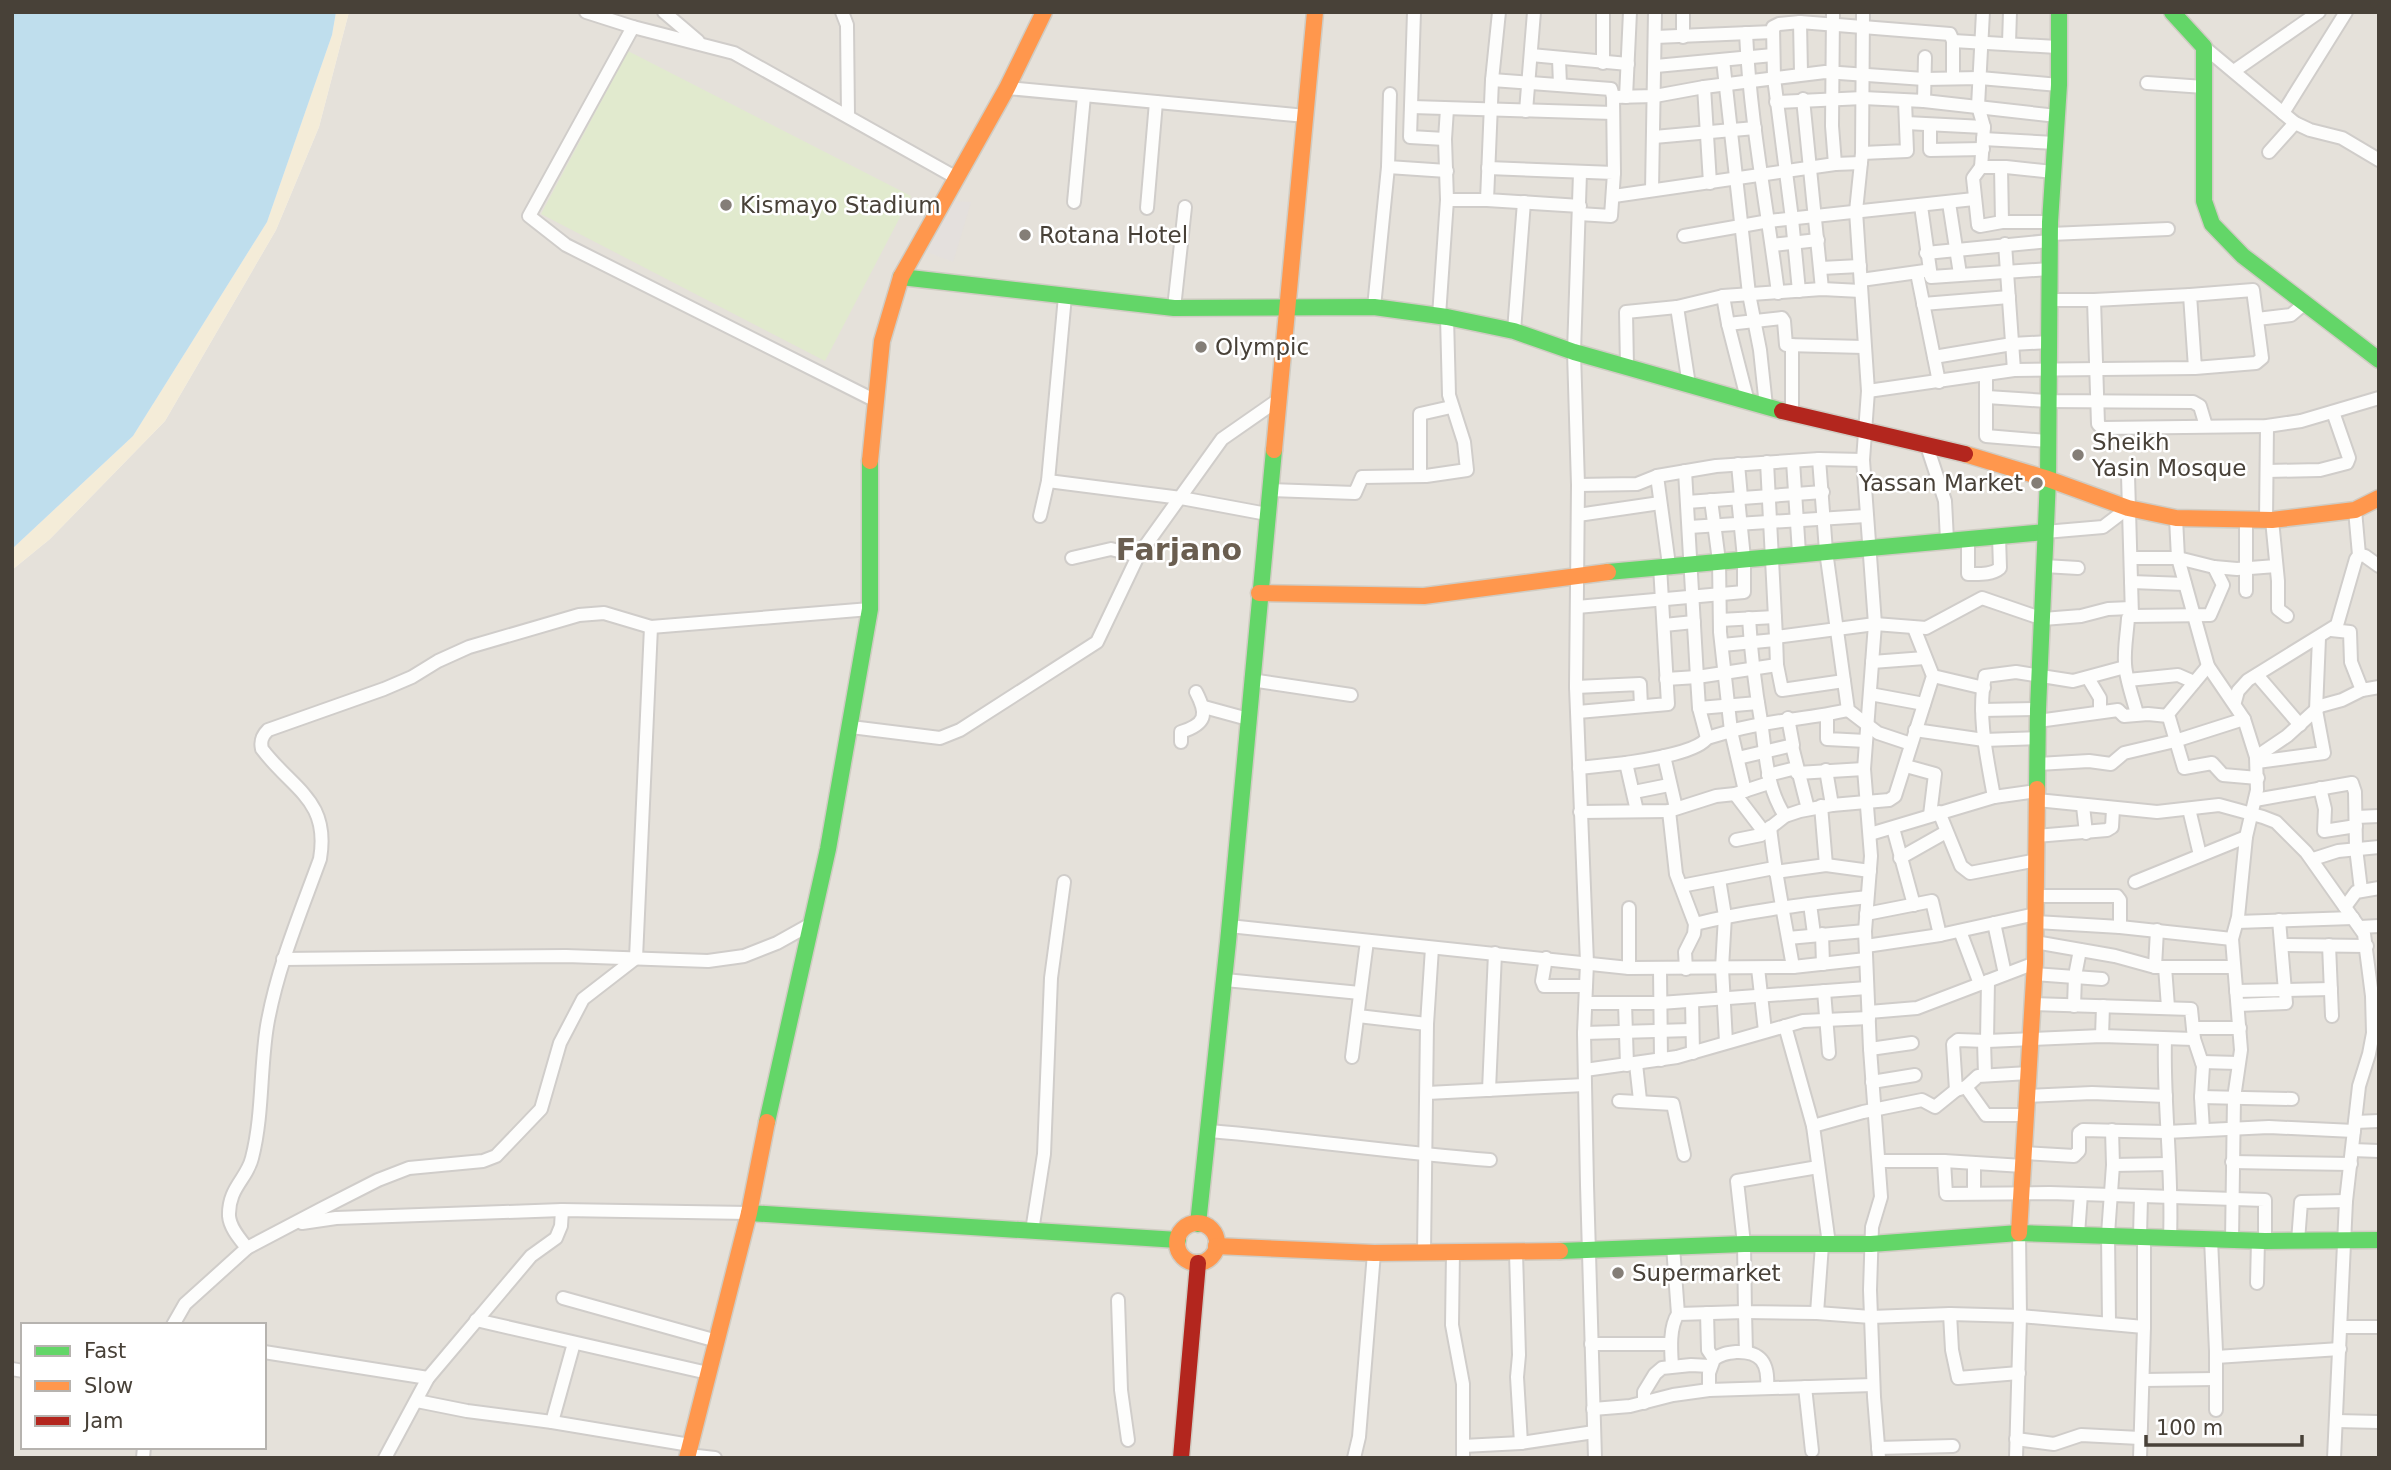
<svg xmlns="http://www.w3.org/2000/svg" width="2391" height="1470" viewBox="0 0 2391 1470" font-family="'DejaVu Sans',sans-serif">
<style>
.residential{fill:#e5e1da;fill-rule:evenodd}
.green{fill:#e1eace}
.sand{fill:#f4ecd8}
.parking{fill:#e4e0dd}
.water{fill:#bfdeed}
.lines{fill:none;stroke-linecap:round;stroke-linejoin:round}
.street-casing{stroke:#d0cdca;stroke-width:16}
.fast-casing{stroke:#d0ccc3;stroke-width:19}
.slow-casing{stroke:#d0ccc3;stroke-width:19}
.jam-casing{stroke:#d0ccc3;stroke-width:19}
.street{stroke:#fdfdfc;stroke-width:12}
.fast{stroke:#63d668;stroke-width:16}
.slow{stroke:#ff974d;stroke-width:16}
.jam{stroke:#b3261e;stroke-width:16}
.poi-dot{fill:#847e77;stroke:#fff;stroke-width:2.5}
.labels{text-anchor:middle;stroke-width:5;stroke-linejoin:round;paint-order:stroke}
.poi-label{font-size:23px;fill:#484138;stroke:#fff;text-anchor:start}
.district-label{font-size:30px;font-weight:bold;fill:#6a5e50;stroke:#fff}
</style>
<rect width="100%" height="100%" fill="#f2efec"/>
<!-- residential -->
<path class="residential" d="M349 12H2379V1458H12V570L50 539 165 421 276 230 319 127ZM23 1325H264V1447H23Z"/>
<!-- green -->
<path class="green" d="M628 51 911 196 825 361 541 214Z"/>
<!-- sand -->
<path class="sand" d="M336 12H349L319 127 276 230 165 421 50 539 12 570V549L133 436 267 222 332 35Z"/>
<!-- parking -->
<path class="parking" d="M951 201 971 202 953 262 927 252Z"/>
<!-- water -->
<path class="water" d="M12 12H336L332 35 267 222 133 436 12 549Z"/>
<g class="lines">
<!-- street casing -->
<g class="street-casing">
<g id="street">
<path d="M586 12 633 27 734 53 955 177"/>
<path d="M664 12 698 41"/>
<path d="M842 12 847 25 848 116"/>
<path d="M1414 12 1410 137 1445 139"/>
<path d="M1499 12 1492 80 1487 200 1580 206"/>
<path d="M1603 12V63"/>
<path d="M1833 12 1832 126 1835 164"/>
<path d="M1863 12 1862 153 1856 211 1868 391 1863 460 1875 624 1864 769 1871 856 1865 931 1870 1049 1881 1197 1872 1227 1870 1290 1874 1397 1879 1458"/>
<path d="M1800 22 1801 73"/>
<path d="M633 27 529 216 566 245 876 401"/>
<path d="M1746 33C1750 121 1767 206 1778 293"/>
<path d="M1655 37 1773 32"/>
<path d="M1683 37V12"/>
<path d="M1953 41 2057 47"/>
<path d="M2009 43 2010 12"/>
<path d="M2204 47 2295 123 2310 130 2342 138 2379 160"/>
<path d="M1531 55 1628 64"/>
<path d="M1559 59 1560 85"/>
<path d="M1723 60 1749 294 1760 350 1766 406"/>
<path d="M1656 66 1773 55"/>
<path d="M2234 71 2319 12"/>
<path d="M1492 80 1611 89 1613 97 1614 173"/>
<path d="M2147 83 2204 87"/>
<path d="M1704 87 1710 183"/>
<path d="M1007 88 1306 116"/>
<path d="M1390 94 1388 167 1447 171"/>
<path d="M1613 97 1655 96 1704 87 1825 72 1924 79 1980 78 2059 85"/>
<path d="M1626 97 1630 12"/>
<path d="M1803 99 1822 289"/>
<path d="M1924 101 2057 116"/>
<path d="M1776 102 1863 98 1924 101 1925 57"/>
<path d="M1412 107 1613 113"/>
<path d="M1526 111 1534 12"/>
<path d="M2283 113 2346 12"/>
<path d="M1906 123 1984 127"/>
<path d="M1930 125V150L1983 149"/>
<path d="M1654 137 1755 128"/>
<path d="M1983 139 2055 143"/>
<path d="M2269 152 2295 123"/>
<path d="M1862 153 1907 151 1905 101"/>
<path d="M1981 167 1984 127 1978 106 1983 12"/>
<path d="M2001 167 2002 222"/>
<path d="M1488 168 1614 173 1611 216 1579 214"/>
<path d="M1580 173 1574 352 1578 485 1576 687 1587 963 1584 1033 1587 1185 1595 1458"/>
<path d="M1652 190 1655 12"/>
<path d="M1614 196 1835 164 1861 163"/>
<path d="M1447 200H1487"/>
<path d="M1074 202 1084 96"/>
<path d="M1949 203 1960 274"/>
<path d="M1921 206 1931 277 2050 269"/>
<path d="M1147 208 1156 102"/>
<path d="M2050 222H2002L1980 226 1978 225 1973 178 1981 167H2006L2053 172"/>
<path d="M2050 234 2168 229"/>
<path d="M1684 236 1769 221 1974 199"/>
<path d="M2005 244 2014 370"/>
<path d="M1772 245 1818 240"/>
<path d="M1926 253 2049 241"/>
<path d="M1821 268 1860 266"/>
<path d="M1917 273 1939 382"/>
<path d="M1861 280 1925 271"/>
<path d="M1799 291 1792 219 1774 78 1773 27 1779 24 1800 22 1950 34 1953 41V78"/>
<path d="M1723 296 1728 324 1748 402"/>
<path d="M2049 300H2094L2190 295"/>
<path d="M2094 300 2098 424 2102 428 2267 426 2301 421 2379 398"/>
<path d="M1923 304 2009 297"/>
<path d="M1374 307 1388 167"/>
<path d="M1677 307 1689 385"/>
<path d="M1174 308 1185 207"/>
<path d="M1439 316 1447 200 1445 139 1447 109"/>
<path d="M2257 319 2291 315 2304 304"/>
<path d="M1728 324 1782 318 1784 321 1786 345 1864 347"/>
<path d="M1514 331 1524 202"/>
<path d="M1792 345V412"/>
<path d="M1934 357 2012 344 2049 342"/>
<path d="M1627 367 1626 312 1677 307 1723 296 1822 289 1861 291"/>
<path d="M1986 374V436L2047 441"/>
<path d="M1868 391 2014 370 2195 368 2256 363 2262 358 2253 290 2190 295 2195 368"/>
<path d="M1987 397 2047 401 2193 402 2200 406 2206 426"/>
<path d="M1927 446 1945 501 1947 540"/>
<path d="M1819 459 1826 551 1848 710 1878 733 1911 744"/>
<path d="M1793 461 1799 553"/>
<path d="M1767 462 1776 637 1875 624 1926 628 1982 598 2043 619 2081 616 2108 609 2131 608"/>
<path d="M1738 464 1741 497"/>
<path d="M2267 471 2320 470 2347 463 2349 458 2333 412"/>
<path d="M2128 475 2132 616 2210 615 2223 585 2214 567"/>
<path d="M1420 476V414L1451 407"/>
<path d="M1657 476 1669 565"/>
<path d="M1048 481 1181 498 1267 514"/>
<path d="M1578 485 1637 484 1657 476 1716 466 1819 459 1863 460"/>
<path d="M1269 490 1355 493 1362 477 1426 476 1467 470 1464 442 1449 395 1447 317"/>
<path d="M1711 500 1719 561 1720 632 1731 731C1770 720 1809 719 1848 710"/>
<path d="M1687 502 1823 492"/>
<path d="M1578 515 1660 503"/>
<path d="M1040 516 1048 481 1065 296"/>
<path d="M2272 520 2278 581V609L2287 616"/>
<path d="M2266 521 2267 426"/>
<path d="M1689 527 1866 516"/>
<path d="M2045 532 2103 527 2128 508"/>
<path d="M1968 538V574C1979 574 1992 575 2000 568L1999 536"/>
<path d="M2359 555 2365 556 2379 566"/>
<path d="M1072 558 1111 549 1138 556"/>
<path d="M2131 558H2178L2214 567 2237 569 2276 566"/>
<path d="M2044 566 2078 568"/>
<path d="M2131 582 2185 584"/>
<path d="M2246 591V521"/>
<path d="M1577 607 1744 592V558L1738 498"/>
<path d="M2132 615 2128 618C2127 634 2124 648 2125 664 2126 680 2133 698 2137 714"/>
<path d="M1749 618C1751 653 1755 687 1761 721 1766 755 1766 787 1785 816"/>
<path d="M1720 620 1775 617"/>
<path d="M1664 625 1694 622"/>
<path d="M2331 630 2350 632 2351 662 2362 690"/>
<path d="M1776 637 1777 665 1782 690 1844 681"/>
<path d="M1722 645 1775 640"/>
<path d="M1872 662 1925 658"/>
<path d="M2208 666 2168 714 2184 768 2212 763 2223 775 2258 778"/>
<path d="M2257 675 2300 725"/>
<path d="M1933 676 1984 688"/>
<path d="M2088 678 2100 698V712"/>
<path d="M1666 679 1697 677 1777 665"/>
<path d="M1251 680 1351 695"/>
<path d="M2128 680 2178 675 2194 682"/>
<path d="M1576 687 1640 684 1641 706"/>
<path d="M1870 694 1924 704"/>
<path d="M2235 702 2238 691 2248 680 2337 625 2356 559 2359 555 2355 510"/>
<path d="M1204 707 1248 719"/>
<path d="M1699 708 1758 703"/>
<path d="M1982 710 2038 709"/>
<path d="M1578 712 1668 704 1660 566"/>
<path d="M1827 715V739L1866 741"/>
<path d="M2038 721 2118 710 2124 716 2148 714 2168 716"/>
<path d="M851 727 940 738 960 730 1097 642 1138 556 1222 439 1278 400"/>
<path d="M1915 730 1984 740 2039 738"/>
<path d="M1707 738 1731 731 1745 791"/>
<path d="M1181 742V732C1206 724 1208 715 1196 692"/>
<path d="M1792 746 1808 809"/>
<path d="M1664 756 1676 808"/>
<path d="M2256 757 2287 736 2320 706 2342 700 2362 690 2379 687"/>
<path d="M1738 758 1793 745 1788 718"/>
<path d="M2257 762 2324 753 2316 710 2319 638"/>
<path d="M1626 763C1644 760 1697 753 1707 738L1699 708 1697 677 1685 471"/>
<path d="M2038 764 2089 761 2111 764 2124 753 2175 741 2244 719"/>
<path d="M1906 766 1935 774 1930 815"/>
<path d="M1579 768 1626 763 1637 811"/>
<path d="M1826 770 1832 805"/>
<path d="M1797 773 1864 769"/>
<path d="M1768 775 1796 768"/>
<path d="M2320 788 2325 809 2324 831 2356 826"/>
<path d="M1634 792 1669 785"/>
<path d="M1735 794 1764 832"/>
<path d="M1994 797C1987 758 1977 715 1985 676L2016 672 2073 681 2125 667"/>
<path d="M2037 800 2157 812 2219 805 2263 817 2276 822 2306 852 2364 934 2372 996 2373 1033 2369 1054 2359 1086 2346 1201 2334 1458"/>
<path d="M2255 800 2352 783 2355 792 2356 848 2361 890"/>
<path d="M1821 806 1826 865"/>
<path d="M2083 806 2086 833"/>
<path d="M2189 809 2200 855"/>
<path d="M1669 811 1676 874 1695 924 1694 934 1685 952 1686 969"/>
<path d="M1580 812 1669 811 1716 796 1735 794 1769 783"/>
<path d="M1939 812 1961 866 1970 873 2037 860"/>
<path d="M2356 817 2379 816"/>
<path d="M1770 827C1775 874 1785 920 1793 967"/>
<path d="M1893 828 1914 905"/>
<path d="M1870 834 1994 797 2037 791"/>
<path d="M2036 836 2107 830 2112 827 2113 809"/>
<path d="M1736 840 1761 835 1785 816 1800 811 1832 805 1889 800 1895 796 1933 676 1914 628"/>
<path d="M1900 858 1946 832"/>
<path d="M2313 859 2338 851 2379 847"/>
<path d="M1775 872 1826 865 1870 871"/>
<path d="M1719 879 1725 916 1722 968 1726 1042"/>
<path d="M2135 882 2246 837"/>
<path d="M1681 886 1774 868"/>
<path d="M2036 896H2117L2120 900V927"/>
<path d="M1810 904 1814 934"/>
<path d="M2345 907 2356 892 2379 888"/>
<path d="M1629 908V968"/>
<path d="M1866 914 1932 901 1940 935"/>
<path d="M2036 922 2120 927 2232 939 2238 917 2246 837 2257 790 2256 757 2244 719 2208 666 2178 558 2176 518"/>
<path d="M2237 922 2353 918"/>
<path d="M1994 923 2005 974"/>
<path d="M1695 924C1751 910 1809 904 1867 897"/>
<path d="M1229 926 1629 968 1793 967 1866 959"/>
<path d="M2360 927 2379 926"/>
<path d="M1960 931 1980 984"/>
<path d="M1822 934 1823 964"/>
<path d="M1788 938 1865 931"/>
<path d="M2035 942 2115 956 2155 967H2233"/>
<path d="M2282 945 2367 946"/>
<path d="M2329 945 2332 1016"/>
<path d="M1866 946 1940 935 2036 914"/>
<path d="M1546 958 1542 981 1544 986H1586"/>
<path d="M283 959 566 956 708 961 744 956 777 943 811 924"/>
<path d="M2155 967 2157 930"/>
<path d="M2165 967 2168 1007"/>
<path d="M1758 968 1765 1031"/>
<path d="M1660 969 1661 1060"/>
<path d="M2034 974 2102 979"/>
<path d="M1225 980 1360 993"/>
<path d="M1824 991 1829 1053"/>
<path d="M2236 991 2331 989"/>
<path d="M1692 1001 1693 1053"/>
<path d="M1586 1003H1660L1867 988"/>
<path d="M1625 1003 1627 1065"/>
<path d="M2032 1004 2191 1009 2194 1039 2203 1066 2201 1097 2203 1130"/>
<path d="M2238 1005 2286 1003 2279 920"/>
<path d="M2074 1006 2075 976 2080 950"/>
<path d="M1869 1012 1917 1008 2035 963"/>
<path d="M1358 1016 1427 1024"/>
<path d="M1785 1026 1813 1126 1829 1244"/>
<path d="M2193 1028H2240"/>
<path d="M1584 1033 1691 1030"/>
<path d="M2102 1036 2103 1006"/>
<path d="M2165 1039C2163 1105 2173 1171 2170 1237"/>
<path d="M1984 1041 1985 1075"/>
<path d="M1987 1041 1988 981"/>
<path d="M1870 1049 1912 1043"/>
<path d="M1352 1057 1367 941"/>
<path d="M2202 1062 2238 1063"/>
<path d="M1636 1064 1640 1100"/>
<path d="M1585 1070 1677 1057 1803 1021 1869 1018"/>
<path d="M1872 1082 1915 1075"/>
<path d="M1966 1087 1986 1115H2027"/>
<path d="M1489 1090 1495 953"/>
<path d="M1956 1090 1953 1044 1958 1040 1987 1041 2102 1036 2194 1039"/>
<path d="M1427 1093 1585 1085"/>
<path d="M2029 1096 2092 1093 2166 1096"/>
<path d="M2201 1097 2292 1099"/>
<path d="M1619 1101 1673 1104 1684 1155"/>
<path d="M2355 1122 2379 1121"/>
<path d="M1813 1126 1863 1112 1922 1100 1935 1107 1956 1090 1966 1087 1978 1076 2029 1073"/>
<path d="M1210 1131C1303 1139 1396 1153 1490 1160"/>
<path d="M2352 1150 2379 1151"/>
<path d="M2024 1153 2074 1156 2079 1151V1133L2083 1130 2166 1132 2269 1127 2354 1131"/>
<path d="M1879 1161H1944L1946 1194 2050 1193 2265 1200V1241"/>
<path d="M1944 1161 2023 1166"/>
<path d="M2232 1162 2351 1164"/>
<path d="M1974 1163V1192"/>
<path d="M2113 1165 2169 1164"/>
<path d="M1818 1167 1737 1181 1744 1244 1745 1312 1817 1313 1871 1317 1950 1314 2020 1316 2144 1327"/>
<path d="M302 1223 336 1218 562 1210 749 1213"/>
<path d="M1032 1231 1044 1154 1051 978 1064 882"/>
<path d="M2078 1234 2081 1194"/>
<path d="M2140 1236 2141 1197"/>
<path d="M2211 1239 2216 1351V1410"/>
<path d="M2232 1240 2234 1098 2241 1050 2232 939"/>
<path d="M2298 1241 2301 1202 2346 1201"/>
<path d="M1673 1246 1678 1314"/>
<path d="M247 1248C240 1239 230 1228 229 1216 228 1188 247 1179 252 1158 263 1115 260 1069 267 1026 277 968 300 914 320 859 330 800 293 790 262 749 260 741 262 736 268 730L384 689 412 677 438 661 469 647 579 615 604 613 651 627 870 609"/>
<path d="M1424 1252 1427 1024 1432 948"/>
<path d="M1453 1252 1452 1325 1463 1384V1458"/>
<path d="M1516 1253 1519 1355 1517 1377 1521 1443"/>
<path d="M2257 1283 2258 1240"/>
<path d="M563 1298 717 1341"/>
<path d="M1118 1300 1121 1390 1128 1440"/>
<path d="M1707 1313 1708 1350 1714 1359"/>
<path d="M1817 1313 1822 1245"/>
<path d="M1950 1314 1952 1350 1958 1378 2019 1373"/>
<path d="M476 1320 708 1373"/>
<path d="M2109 1323 2108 1234 2113 1165 2112 1130"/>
<path d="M173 1325 185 1304 247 1248 323 1208 378 1180 409 1168 483 1161 496 1156 541 1109 560 1043 583 999 636 958 651 627"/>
<path d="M2341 1327H2379"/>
<path d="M1591 1344H1671"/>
<path d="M264 1352 428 1378"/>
<path d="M2216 1357 2340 1349"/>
<path d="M1672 1366C1671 1351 1669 1327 1678 1314L1745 1312 1746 1352"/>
<path d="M12 1369 23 1371"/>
<path d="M2143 1380 2215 1379"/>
<path d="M1805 1387 1812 1451"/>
<path d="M1709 1390V1373L1714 1359C1721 1354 1727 1353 1736 1352 1761 1351 1769 1363 1767 1388"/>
<path d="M417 1401 467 1411 552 1422 690 1445"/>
<path d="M1644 1403V1392L1655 1374 1662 1368 1691 1365 1710 1366"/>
<path d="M1593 1409 1630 1406 1673 1395 1709 1390 1873 1385"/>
<path d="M2337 1421 2379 1422"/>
<path d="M552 1422 574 1343"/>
<path d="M2016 1439 2054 1444 2081 1435 2140 1438"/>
<path d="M1463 1446 1521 1443 1594 1432"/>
<path d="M1878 1448 1953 1446"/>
<path d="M688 1455 715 1458"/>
<path d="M143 1458 144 1447"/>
<path d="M385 1458 428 1378 531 1256 556 1238 561 1226 562 1210"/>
<path d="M1354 1458 1359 1437 1374 1253"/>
<path d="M2016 1458 2020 1316 2019 1233"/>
<path d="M2140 1458 2144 1327V1236"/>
</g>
</g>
<!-- fast casing -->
<g class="fast-casing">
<g id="fast">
<path d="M2172 12 2204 47V201L2212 224 2243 256 2379 360"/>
<path d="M901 277 1174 308 1374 307 1447 317 1514 331 1574 352 1782 411"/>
<path d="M1608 572 2045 532"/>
<path d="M2037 789 2038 709 2048 479 2050 222 2059 85V12"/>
<path d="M767 1122 828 849 870 609V461"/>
<path d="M749 1213 1178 1240"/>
<path d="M1198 1224 1228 942 1274 450"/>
<path d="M1560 1251 1744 1244H1871L2019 1233 2265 1241 2379 1240"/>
</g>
</g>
<!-- slow casing -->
<g class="slow-casing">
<g id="slow">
<path d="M1274 450 1315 12"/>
<path d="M1965 454 2048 479 2128 508 2176 518 2272 520 2355 510 2379 498"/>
<path d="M870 461 882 341 901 277 1007 88 1044 12"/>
<path d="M1259 593 1424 596 1608 572"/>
<circle cx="1197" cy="1243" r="20"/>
<path d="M2019 1233 2035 963 2037 789"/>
<path d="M1216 1246 1374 1253 1560 1251"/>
<path d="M687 1458 749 1213 767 1122"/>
</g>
</g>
<!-- jam casing -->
<g class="jam-casing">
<g id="jam">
<path d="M1782 411 1965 454"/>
<path d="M1181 1458 1198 1263"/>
</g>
</g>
<!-- street -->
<use href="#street" class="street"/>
<!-- fast -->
<use href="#fast" class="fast"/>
<!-- slow -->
<use href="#slow" class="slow"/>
<!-- jam -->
<use href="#jam" class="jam"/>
</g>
<!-- markers -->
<g class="poi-dot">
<circle cx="726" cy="205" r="7"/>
<circle cx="1025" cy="235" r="7"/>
<circle cx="1201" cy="347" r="7"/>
<circle cx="2078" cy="455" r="7"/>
<circle cx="2037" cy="483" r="7"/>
<circle cx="1618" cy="1273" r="7"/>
</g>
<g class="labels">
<!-- poi labels -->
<g class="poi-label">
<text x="740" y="213">Kismayo Stadium</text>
<text x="1039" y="243">Rotana Hotel</text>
<text x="1215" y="355">Olympic</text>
<text x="2092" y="450">Sheikh<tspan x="2092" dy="26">Yasin Mosque</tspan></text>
<text x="2023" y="491" text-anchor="end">Yassan Market</text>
<text x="1632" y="1281">Supermarket</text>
</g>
<!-- district labels -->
<g class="district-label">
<text x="1179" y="560">Farjano</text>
</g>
</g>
<!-- border -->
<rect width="2391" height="1470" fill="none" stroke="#484138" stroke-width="28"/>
<!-- legend -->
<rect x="21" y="1323" width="245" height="126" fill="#ffffff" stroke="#b6b3af" stroke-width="2"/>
<rect x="35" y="1346" width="35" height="10" fill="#63d668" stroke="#b6b3af" stroke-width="2"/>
<text x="84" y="1358" font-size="21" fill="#484138">Fast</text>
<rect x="35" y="1381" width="35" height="10" fill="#ff974d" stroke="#b6b3af" stroke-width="2"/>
<text x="84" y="1393" font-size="21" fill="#484138">Slow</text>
<rect x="35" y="1416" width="35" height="10" fill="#b3261e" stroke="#b6b3af" stroke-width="2"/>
<text x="84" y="1428" font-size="21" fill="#484138">Jam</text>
<!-- scale -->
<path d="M2146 1435v10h156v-10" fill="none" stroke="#484138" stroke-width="3.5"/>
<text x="2156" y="1435" font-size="21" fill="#484138" stroke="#ffffff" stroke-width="5" paint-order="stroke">100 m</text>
</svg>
